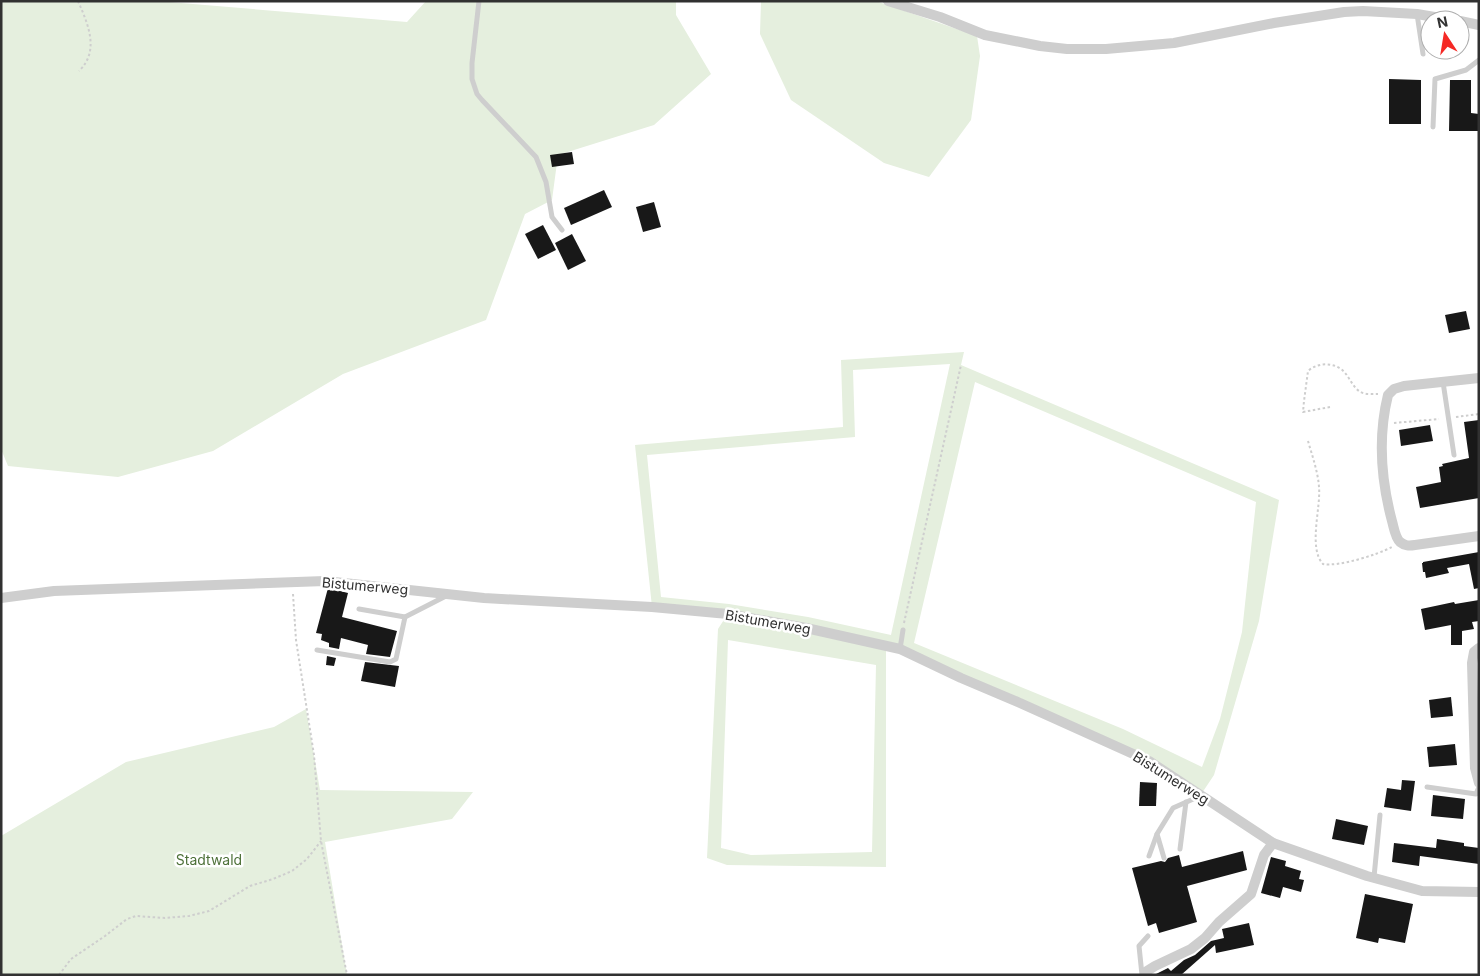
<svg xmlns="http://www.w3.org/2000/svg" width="1480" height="976" viewBox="0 0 1480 976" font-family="Inter,sans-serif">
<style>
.green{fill:#e5efde;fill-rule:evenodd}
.building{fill:#181818}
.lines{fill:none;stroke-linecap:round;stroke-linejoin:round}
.path{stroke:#cecece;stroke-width:2;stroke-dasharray:2.5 2.5;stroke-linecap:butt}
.service{stroke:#cecece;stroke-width:5}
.minor{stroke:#cecece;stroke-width:10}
.labels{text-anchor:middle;stroke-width:5;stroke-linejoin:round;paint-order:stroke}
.street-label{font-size:14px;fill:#313131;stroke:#fff}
.park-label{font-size:14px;fill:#4e7139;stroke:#fff}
</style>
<rect width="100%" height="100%" fill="#fff"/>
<!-- green -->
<g class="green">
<path d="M1 1H157L407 22 426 1H676V15L711 74 654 125 558 155 552 200 525 214 486 320 343 374 213 451 118 477 8 466 1 449Z"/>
<path d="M761 1H876L977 36 980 56 971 120 929 177 884 163 791 100 760 34Z"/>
<path d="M964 352 961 365 1279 500 1259 621 1214 775 1200 796 1149 761 886 645V867L727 865 707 858 718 629 727 615 652 607 635 445 843 427 841 360ZM950 364 891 635 808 617 729 604 661 597 647 455 855 437 853 370ZM975 382 1256 502 1242 632 1220 719 1202 767 1123 729 914 643ZM728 640 876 665 872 852 751 855 721 848Z"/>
<path d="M306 709 320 790 473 792 452 819 325 842 347 975H1V836L126 762 274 727Z"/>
</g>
<!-- building -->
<g class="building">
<path d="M1389 79 1421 80V124H1389Z"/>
<path d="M1450 80H1471V113L1479 114V131H1449Z"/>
<path d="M572 152 574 164 552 167 550 155Z"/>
<path d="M604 190 612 207 571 225 564 208Z"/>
<path d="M654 202 661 227 643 232 636 207Z"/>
<path d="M543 225 556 250 538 259 525 234Z"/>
<path d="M572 234 586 261 568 270 555 243Z"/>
<path d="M1466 311 1470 329 1449 333 1445 315Z"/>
<path d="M1479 420V498L1420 508 1416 487 1441 482 1439 467 1443 466 1442 464 1469 458 1464 422Z"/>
<path d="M1430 425 1433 441 1401 446 1399 430Z"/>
<path d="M1479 552V588L1474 589 1469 564 1447 568 1449 573 1426 578 1425 572H1423L1422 563H1423V562Z"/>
<path d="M328 588 348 593 342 617 397 631 390 657 366 654 368 645 341 638 339 649 329 647V643L321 640 322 634 316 633Z"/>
<path d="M1479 600V621L1472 622 1474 629 1462 631V645H1451V625L1425 630 1421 609 1454 602 1455 604Z"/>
<path d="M327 656 336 658 334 666 326 665Z"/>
<path d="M365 662 399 666 395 687 361 681Z"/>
<path d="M1451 697 1453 716 1431 718 1429 700Z"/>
<path d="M1455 744 1457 765 1429 767 1427 747Z"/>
<path d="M1402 780 1415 781 1411 811 1384 807 1387 788 1401 790Z"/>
<path d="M1140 782 1157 783 1156 806H1139Z"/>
<path d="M1433 795 1465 799 1463 819 1431 816Z"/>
<path d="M1336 819 1368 826 1364 845 1332 839Z"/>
<path d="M1437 839 1464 843V846L1479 848V864L1420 856 1419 866 1392 862 1394 843 1436 848Z"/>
<path d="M1243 851 1247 870 1187 886 1197 922 1159 933 1156 923 1148 926 1132 868 1161 861 1165 862 1168 858 1179 855 1182 867Z"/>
<path d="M1271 857 1286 861 1285 866 1301 871 1299 879 1304 880 1301 892 1283 887 1280 898 1261 893Z"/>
<path d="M1365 894 1413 904 1405 943 1379 938 1378 943 1356 938Z"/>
<path d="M1249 923 1254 945 1216 953 1215 945 1181 975H1154L1168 968 1171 971 1184 960 1195 955 1211 941 1224 938 1222 929Z"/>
</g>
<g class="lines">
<!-- path -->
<g class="path">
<path d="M78 1C88 24 100 51 79 71"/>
<path d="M1330 407 1303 412 1304 401 1308 371C1317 363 1331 362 1341 369 1349 375 1351 385 1359 391 1364 395 1372 394 1378 394"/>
<path d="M1456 417 1479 414"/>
<path d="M1394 423 1439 419"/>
<path d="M1308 441C1312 455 1318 472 1319 487 1321 508 1308 548 1323 564 1338 567 1377 555 1392 547"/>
<path d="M293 594 296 640 314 755 321 841 347 975"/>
<path d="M904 623 961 365"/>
<path d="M59 975 71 959 105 936 127 919 136 916 165 918 189 916 209 911 250 886 273 879 292 871 307 859 321 841"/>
</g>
<!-- service -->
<g class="service">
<path d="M479 1 472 63V79L477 94 482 100 536 157 546 182 552 217 562 230"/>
<path d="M1417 14 1423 54"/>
<path d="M1433 127 1435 79 1466 70 1479 60"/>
<path d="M1443 382 1454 455"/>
<path d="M359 609 405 617 446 596"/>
<path d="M900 649 903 630"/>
<path d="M317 650 390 662 396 659 405 617"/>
<path d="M1427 787 1476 794 1479 787"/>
<path d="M1180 849 1186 802"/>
<path d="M1149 856 1157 834"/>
<path d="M1164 858 1157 834 1173 808 1200 796"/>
<path d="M1374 877 1380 815"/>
<path d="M1142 975 1139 946 1148 936"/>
</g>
<!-- minor -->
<g class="minor">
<path d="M888 1 940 17 985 35 1040 46 1067 49H1106L1174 43 1274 23 1344 12 1363 11 1417 14 1452 20"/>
<path d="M1460 21 1479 25"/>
<path d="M1479 378 1404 386 1394 389 1388 395C1378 436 1381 480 1392 521 1394 528 1395 537 1400 542 1405 546 1409 546 1415 545L1479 536"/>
<path d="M1 598 54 591 325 581 484 598 652 607 728 614 806 628 900 649 961 678 1020 703 1131 753 1149 761 1273 843 1367 876 1422 891 1479 892"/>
<path d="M1479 648 1474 652 1472 663 1475 768 1479 783"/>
<path d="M1145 975 1147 971 1155 966 1191 949 1205 938 1219 922 1251 894 1264 855 1273 843"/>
</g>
</g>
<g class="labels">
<!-- street labels -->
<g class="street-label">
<text transform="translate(365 586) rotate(5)" y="5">Bistumerweg</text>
<text transform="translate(768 622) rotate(10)" y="5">Bistumerweg</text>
<text transform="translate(1171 778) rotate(32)" y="5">Bistumerweg</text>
</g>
<!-- park labels -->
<g class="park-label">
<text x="209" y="865">Stadtwald</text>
</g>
</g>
<!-- border -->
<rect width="1480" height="976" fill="none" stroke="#313131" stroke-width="5"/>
<!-- north arrow -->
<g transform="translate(1445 35) rotate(348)"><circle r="24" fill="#ffffff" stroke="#adadad"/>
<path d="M0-4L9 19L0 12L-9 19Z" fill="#f52925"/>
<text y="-8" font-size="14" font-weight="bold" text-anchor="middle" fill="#313131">N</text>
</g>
</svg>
